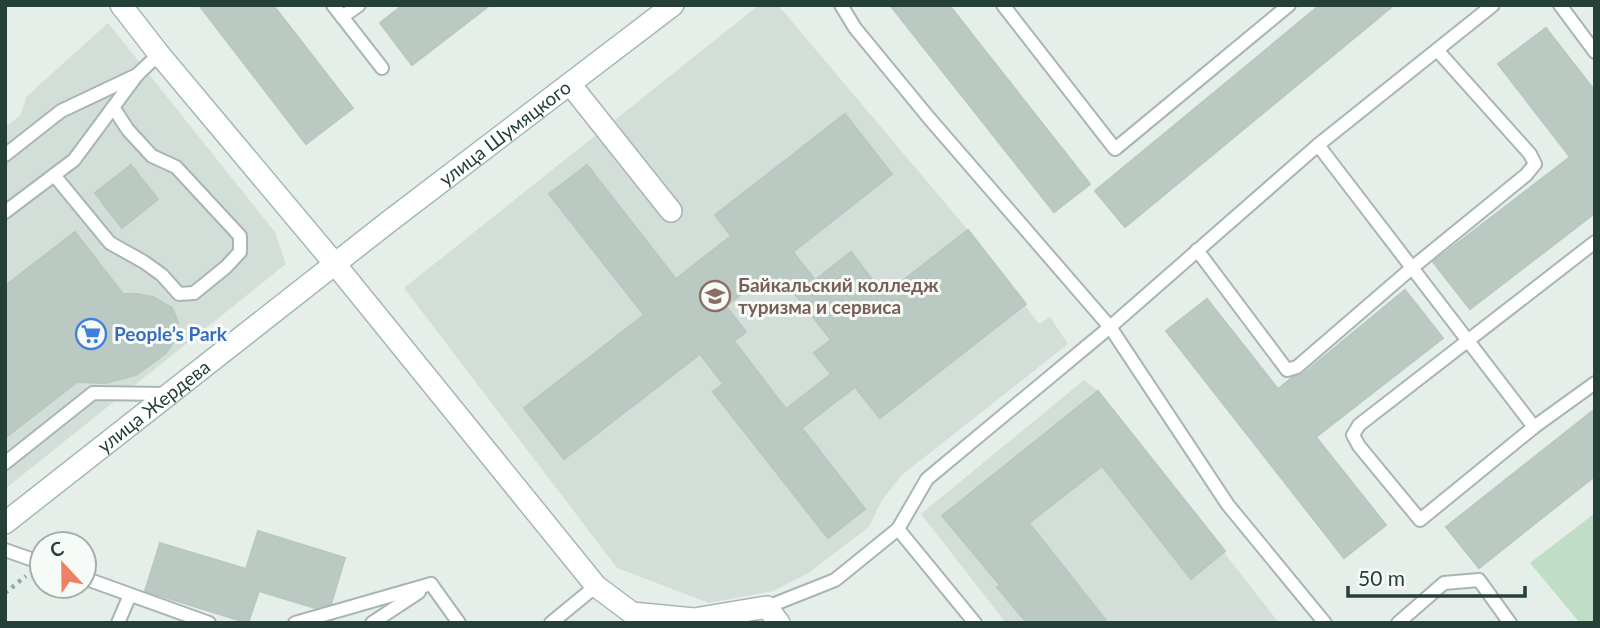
<svg xmlns="http://www.w3.org/2000/svg" width="1600" height="628" viewBox="0 0 1600 628" font-family="Lato,sans-serif">
<style>
.built{fill:#d4ded9}
.garden{fill:#c0dec7}
.building{fill:#bbc9c3;stroke:#b8c8c1;stroke-width:2;fill-rule:evenodd}
.lines{fill:none;stroke-linecap:round;stroke-linejoin:round}
.lane-casing{stroke:#a8b6b1;stroke-width:16}
.street-casing{stroke:#a8b6b1;stroke-width:24}
.secondary-casing{stroke:#a4bab1;stroke-width:24}
.path{stroke:#87b1a2;stroke-width:4.5;stroke-dasharray:3.5 5;stroke-linecap:butt}
.lane{stroke:#fff;stroke-width:12}
.street{stroke:#fff;stroke-width:21}
.secondary{stroke:#fff;stroke-width:21}
.labels{text-anchor:middle;stroke-width:6;stroke-linejoin:round;paint-order:stroke}
.street-label{font-size:19px;fill:#254038;stroke:#f7fbf8}
.education-label{font-size:19px;font-weight:bold;fill:#785e54;stroke:#f7fbf8;text-anchor:start}
.shop-label{font-size:19px;font-weight:bold;fill:#366cbe;stroke:#f7fbf8;text-anchor:start}
</style>
<rect width="100%" height="100%" fill="#e6eeea"/>
<!-- built -->
<g class="built">
<path d="M759 5H778L968 230 1039 324 1050 317 1068 344 902 475 882 500 869 527 807 574 773 591 709 603 617 568 404 288Z"/>
<path d="M108 23 275 232 286 264 5 489V127L20 116 27 96Z"/>
<path d="M1084 380 1098 391 1279 623H1006L921 514Z"/>
</g>
<!-- garden -->
<path class="garden" d="M1595 513V623H1580L1530 563Z"/>
<!-- building -->
<g class="building">
<path d="M199 5H273L353 108 306 144Z"/>
<path d="M403 5H490L412 65 380 23Z"/>
<path d="M890 5H949L1090 184 1054 212Z"/>
<path d="M1320 5H1394L1125 227 1095 191Z"/>
<path d="M1546 28 1595 91V213L1470 309 1433 262 1570 157 1498 64Z"/>
<path d="M845 114 892 174 793 252 815 280 851 252 884 295 968 230 1026 304 880 418 855 387 802 428 865 509 828 538 713 392 723 384 700 354 564 459 524 408 644 315 549 194 587 165 676 279 731 236 715 215ZM768 274 773 281 780 275 831 340 814 353 831 374 786 409 734 341 746 332 726 306Z"/>
<path d="M131 165 158 199 122 228 95 193Z"/>
<path d="M75 232 123 294H137L153 297 172 308 178 322 177 337 166 353 136 375 106 383 77 382 5 438V286Z"/>
<path d="M1405 290 1443 338 1316 437 1386 525 1344 558 1166 331 1207 299 1278 389 1293 377 1303 374Z"/>
<path d="M1098 391 1225 551 1191 579 1102 466 1029 523 1108 623H1027L997 587 1000 585 942 516Z"/>
<path d="M1595 409V476L1479 568 1446 527Z"/>
<path d="M258 531 345 558 331 604 315 608 259 591 248 623 145 591 160 543 246 569Z"/>
</g>
<g class="lines">
<!-- lane casing -->
<g class="lane-casing">
<g id="lane">
<path d="M333 5 382 68"/>
<path d="M841 5 855 28 929 118 1110 327 1228 505 1325 623"/>
<path d="M1003 5 1115 149 1289 5"/>
<path d="M1560 5 1595 52"/>
<path d="M342 17 359 5"/>
<path d="M1318 145 1534 427"/>
<path d="M5 155 61 111 137 75 159 54"/>
<path d="M54 175 110 243 144 262 162 275 179 294 194 293 226 267 240 252V236L176 167 152 156 128 130 113 107"/>
<path d="M5 212 74 160 137 75"/>
<path d="M1595 242 1359 425 1353 435 1359 446 1420 520 1534 427 1595 383"/>
<path d="M1197 250 1287 370 1297 367 1413 267 1526 175 1535 164 1530 154 1437 50"/>
<path d="M5 463 93 393 168 394"/>
<path d="M898 529 975 623"/>
<path d="M5 550 42 563"/>
<path d="M84 578 209 623"/>
<path d="M431 584 459 623"/>
<path d="M767 607 835 580 898 529 927 479 1110 327 1318 145 1493 5"/>
<path d="M118 623 130 595"/>
<path d="M295 623 431 584"/>
<path d="M372 623 419 592"/>
<path d="M551 623 596 586"/>
<path d="M1398 623 1444 583 1479 580 1510 623"/>
</g>
</g>
<!-- street casing -->
<g class="street-casing">
<g id="street">
<path d="M570 84 671 211"/>
<path d="M335 264 596 586 632 613 694 619 767 607 779 623"/>
</g>
</g>
<!-- secondary casing -->
<g class="secondary-casing">
<g id="secondary">
<path d="M121 5 159 54 335 264"/>
<path id="s1" d="M5 523 387 223 673 5"/>
</g>
</g>
<!-- path -->
<path class="path" d="M5 593 26 576"/>
<!-- lane -->
<use href="#lane" class="lane"/>
<!-- street -->
<use href="#street" class="street"/>
<!-- secondary -->
<use href="#secondary" class="secondary"/>
</g>
<!-- icons -->
<defs>
<g id="university-ring" transform="scale(1.575)"><circle r="9.5" fill="#f7fbf8" stroke="#8d6e63" stroke-width="1.5"/><path d="M0-5L7-2L0 1L-7-2ZM-4 1L0 2.5L4 1V4Q0 6-4 4Z" fill="#8d6e63"/></g>
<g id="supermarket-ring" transform="scale(1.575)"><circle r="9.5" fill="#f7fbf8" stroke="#3f7fe0" stroke-width="1.5"/><path d="M-6-5.5h2.5l.6 2H6L4.5 2H-2.5L-4.4-4H-6ZM-1.5 3.2a1.3 1.3 0 1 0 .1 0ZM3 3.2a1.3 1.3 0 1 0 .1 0Z" fill="#3f7fe0"/></g>
</defs>
<g fill-rule="evenodd">
<use href="#university-ring" x="715" y="296"/>
<use href="#supermarket-ring" x="91" y="334"/>
</g>
<g class="labels">
<!-- street labels -->
<g class="street-label">
<text dy="7" stroke="none"><textPath href="#s1" startOffset="634">улица Шумяцкого</textPath></text>
<text dy="7" stroke="none"><textPath href="#s1" startOffset="189">улица Жердева</textPath></text>
</g>
<!-- education labels -->
<g class="education-label">
<text x="738" y="292">Байкальский колледж<tspan x="738" dy="22">туризма и сервиса</tspan></text>
</g>
<!-- shop labels -->
<g class="shop-label">
<text x="114" y="341">People’s Park</text>
</g>
</g>
<!-- border -->
<rect width="1600" height="628" fill="none" stroke="#254038" stroke-width="14"/>
<!-- north arrow -->
<g transform="translate(63 565) rotate(338)"><circle r="33" fill="#f7fbf8" stroke="#a3b0ab" stroke-width="2"/>
<path d="M0-5L12 26L0 18L-12 26Z" fill="#ee8065"/>
<text y="-10" font-size="19" font-weight="bold" text-anchor="middle" fill="#254038">С</text>
</g>
<!-- scale -->
<path d="M1348 586v10h177v-10" fill="none" stroke="#254038" stroke-width="3.5"/>
<text x="1358" y="586" font-size="21" fill="#254038" stroke="#f7fbf8" stroke-width="5" paint-order="stroke">50 m</text>
</svg>
